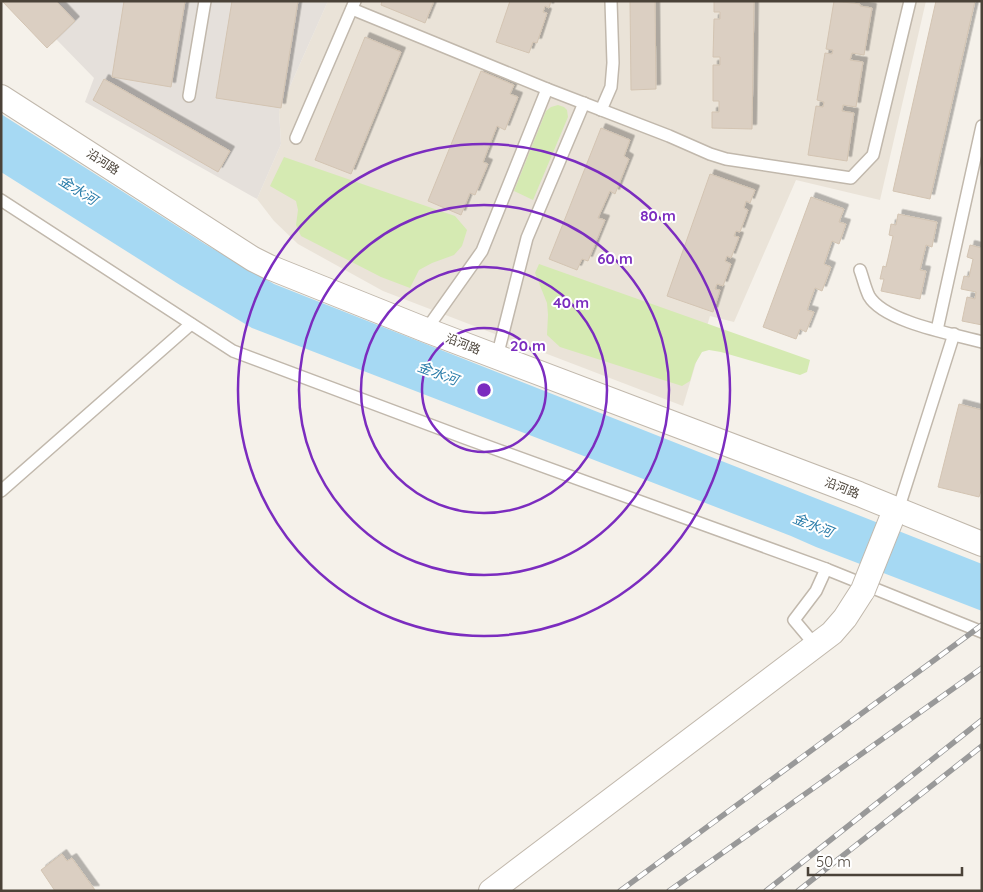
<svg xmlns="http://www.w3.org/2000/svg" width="983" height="892" viewBox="0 0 983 892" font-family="Quicksand,'Noto Sans SC',sans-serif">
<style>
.residential{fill:#eae3d8}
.industrial{fill:#e5e0db}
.green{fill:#d5eab2}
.water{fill:#a6d9f3}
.building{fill:#dbcfc2;stroke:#d3c4b2;filter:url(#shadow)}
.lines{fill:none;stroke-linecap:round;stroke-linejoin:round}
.lane-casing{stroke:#c1b8ac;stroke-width:14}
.street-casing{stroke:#c1b8ac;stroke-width:26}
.lane{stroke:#fff;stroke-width:11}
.street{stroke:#fff;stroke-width:24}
.rail-casing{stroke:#999;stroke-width:5.5}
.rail{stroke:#fff;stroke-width:4;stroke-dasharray:11;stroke-linecap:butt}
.street-bridge-casing{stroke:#c1b8ac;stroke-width:26;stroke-linecap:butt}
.street-bridge{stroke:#fff;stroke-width:24}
.ring{fill:none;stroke:#7b2cbf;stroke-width:2.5}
.labels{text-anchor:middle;stroke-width:4;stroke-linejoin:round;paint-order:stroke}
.street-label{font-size:12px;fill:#4a4238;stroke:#fff}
.water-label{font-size:14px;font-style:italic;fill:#297ca9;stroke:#fff}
.centre{fill:#7b2cbf;stroke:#fff;stroke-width:2.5}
.ring-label{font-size:15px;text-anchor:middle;font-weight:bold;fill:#7b2cbf;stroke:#fff;stroke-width:4;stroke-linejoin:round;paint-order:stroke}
</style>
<defs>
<filter id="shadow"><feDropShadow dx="4.5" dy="-4.5" stdDeviation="0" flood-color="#0004"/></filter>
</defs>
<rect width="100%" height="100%" fill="#f5f1ea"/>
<!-- residential -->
<path class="residential" d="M328 1H926L880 200 796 180 734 322 710 316 683 406 383 291 298 244 274 221 257 199 281 144 279 111Z"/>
<!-- industrial -->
<path class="industrial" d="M56 1H328L279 111 281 144 257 199 85 102 94 78 56 39 75 21Z"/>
<!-- green -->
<g class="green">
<path d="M558 105 564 107 567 110 568 117 533 200 514 191 546 111 551 107Z"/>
<path d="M284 157 455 216 467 230 462 246 454 255 432 263 419 270 410 288 381 277 301 236 296 225 298 210 296 201 270 186Z"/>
<path d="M539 264 810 360 807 372 800 375 721 352 709 350 702 352 695 364 690 381 682 386 560 347 547 335 548 315 547 303 535 273Z"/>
</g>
<!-- water -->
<path class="water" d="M1 114 205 244 274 284 982 564V611L816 547 791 536 252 328 180 285 1 172Z"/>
<!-- building -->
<g class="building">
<path d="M2 1H56L75 21 47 48Z"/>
<path d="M124 1H185L171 87 112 77Z"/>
<path d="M232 1H298L281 108 216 98Z"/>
<path d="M382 1H434L425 23 381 5Z"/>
<path d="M510 1H551L549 8 545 6 543 12 547 13 537 43 533 42 529 53 496 42Z"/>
<path d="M630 1H655L656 89 631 90Z"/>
<path d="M714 1H754L752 129 712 128V112H719V101H713V65H720V57H713L714 19H720V12H714Z"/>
<path d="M834 1 860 4V6L872 8 864 55 852 53 850 60 863 62 856 107 843 105 842 111 854 113 847 161 808 155 816 106 823 107 824 102 817 100 825 53 832 54 833 50 826 49Z"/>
<path d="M936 1H975L930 199 893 191Z"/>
<path d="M365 37 401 52 351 174 315 160Z"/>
<path d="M481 71 514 85 510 94 518 97 505 130 497 126 483 162 488 164 475 195 470 193 461 215 428 201Z"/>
<path d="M104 79 230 151 218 172 93 100Z"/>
<path d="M601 128 630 140 624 156 629 159 615 194 610 191 598 218 605 220 588 261 582 259 577 270 549 259Z"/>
<path d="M710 174 755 190 750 203 746 201 744 208 748 210 740 232 736 231 734 236 739 237 731 258 727 256 725 261 731 264 723 286 717 284 715 289 720 290 713 312 667 296Z"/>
<path d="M811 197 844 209 839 222 846 224 839 244 832 241 824 264 831 267 822 291 815 288 807 310 814 312 806 332 800 329 796 339 763 327Z"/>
<path d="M898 214 937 222 932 247 926 245 920 270 926 271 920 299 881 291 884 279H880L883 266 886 267 893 236 889 235 891 224 896 225Z"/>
<path d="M970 245 982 248V325L962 321 967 297 975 299 976 292 961 289 964 276 969 277 973 259 967 257Z"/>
<path d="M959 404 982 410V488L979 497 938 487Z"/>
<path d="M62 854 67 861 72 858 95 890 55 891 41 870Z"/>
</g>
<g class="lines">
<!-- lane casing -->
<g class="lane-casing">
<g id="lane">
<path d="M352 9 547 89 669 136 710 154 726 159 851 178 873 155 910 1"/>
<path d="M189 96 205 1"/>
<path d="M601 110 611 87 613 63 611 1"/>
<path d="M296 138 355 1"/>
<path d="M1 200 233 351 465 438 826 569 816 591 794 620 815 645"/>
<path d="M860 270C863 278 865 288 869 296 884 322 953 334 982 342"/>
<path d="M426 330 482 251 547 89"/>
<path d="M937 330 982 126"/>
<path d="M497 357 527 238 584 103"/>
<path d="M1 491 191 324"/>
<path d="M898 510 954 334"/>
<path d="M826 569 982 632"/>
</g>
</g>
<!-- street casing -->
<g class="street-casing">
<g id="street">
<path d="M1 97 253 259 269 267 426 330 859 494 982 544"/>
<path d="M491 891 832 633 845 618 863 590"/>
</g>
</g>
<!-- lane -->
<use href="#lane" class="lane"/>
<!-- street -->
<use href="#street" class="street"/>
<!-- rail casing -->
<g class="rail-casing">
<g id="rail">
<path d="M620 891 982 625"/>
<path d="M669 891 982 668"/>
<path d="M766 891 982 720"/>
<path d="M798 891 982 746"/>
</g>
</g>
<!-- rail -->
<use href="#rail" class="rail"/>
<!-- street-bridge casing -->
<g class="street-bridge-casing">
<path id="street-bridge" d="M863 590 891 520"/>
</g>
<!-- street-bridge -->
<use href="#street-bridge" class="street-bridge"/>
</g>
<!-- distance rings -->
<g class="ring">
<circle cx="484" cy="390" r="62"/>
<circle cx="484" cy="390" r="123"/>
<circle cx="484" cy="390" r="185"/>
<circle cx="484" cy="390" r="246"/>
</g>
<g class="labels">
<!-- street labels -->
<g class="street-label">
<text transform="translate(103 162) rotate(33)" y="4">沿河路</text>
<text transform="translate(463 344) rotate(21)" y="4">沿河路</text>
<text transform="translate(842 488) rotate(21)" y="4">沿河路</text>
</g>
<!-- water labels -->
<g class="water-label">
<text transform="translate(78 190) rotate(32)" y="5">金水河</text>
<text transform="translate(438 373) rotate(21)" y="5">金水河</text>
<text transform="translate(813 525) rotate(22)" y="5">金水河</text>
</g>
</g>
<circle cx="484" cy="390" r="8" class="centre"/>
<g class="ring-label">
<text x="658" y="221">80 m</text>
<text x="615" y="264">60 m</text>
<text x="571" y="308">40 m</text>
<text x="528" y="351">20 m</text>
</g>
<!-- border -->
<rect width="983" height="892" fill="none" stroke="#4a4238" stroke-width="5"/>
<!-- scale -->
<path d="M808 867v8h154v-8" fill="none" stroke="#4a4238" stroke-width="2.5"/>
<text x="816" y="867" font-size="15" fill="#4a4238" stroke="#ffffff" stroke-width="4" paint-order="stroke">50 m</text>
</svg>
